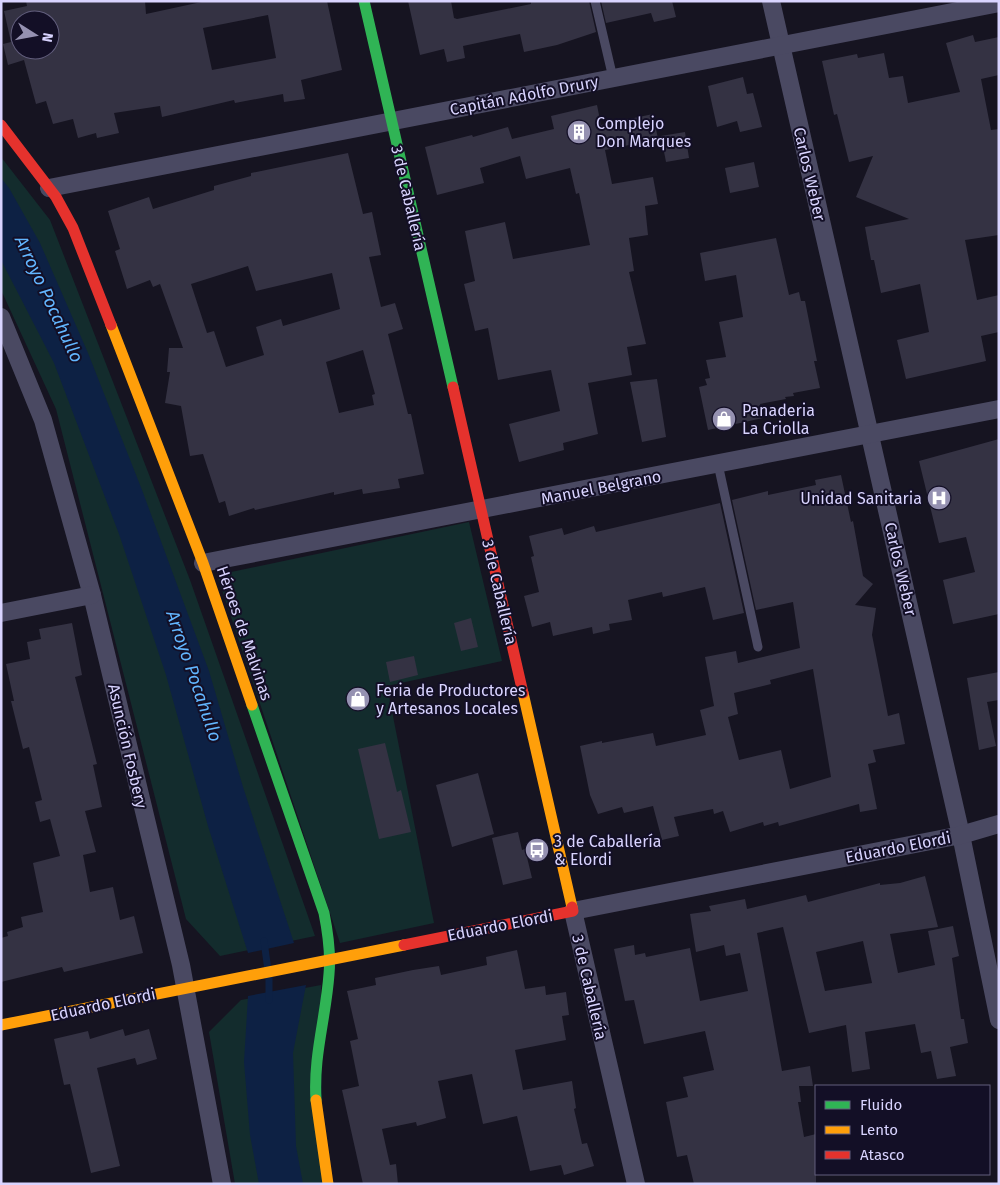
<svg xmlns="http://www.w3.org/2000/svg" width="1000" height="1185" viewBox="0 0 1000 1185" font-family="'Fira Sans',sans-serif">
<style>
.green{fill:#132c2d}
.water{fill:#0d2144}
.lines{fill:none;stroke-linecap:round;stroke-linejoin:round}
.stream{stroke:#0d2144;stroke-width:7}
.building{fill:#343243;fill-rule:evenodd}
.lane{stroke:#4a4962;stroke-width:9}
.street{stroke:#4a4962;stroke-width:18}
.fast{stroke:#30b455;stroke-width:11}
.slow{stroke:#ff9f0a;stroke-width:11}
.jam{stroke:#e5322d;stroke-width:11}
.labels{text-anchor:middle;stroke-width:4;stroke-linejoin:round;paint-order:stroke}
.street-label{font-size:16px;fill:#d9d4ff;stroke:#130f26}
.poi-label{font-size:16px;fill:#d9d4ff;stroke:#130f26;text-anchor:start}
.water-label{font-size:18px;font-style:italic;fill:#62b6ff;stroke:#130f26}
</style>
<rect width="100%" height="100%" fill="#161421"/>
<!-- green -->
<g class="green">
<path d="M1 157 50 220 190 580 315 936 220 956 186 919 56 409 1 290Z"/>
<path d="M469 522 502 661 387 686 434 923 340 943 217 575Z"/>
<path d="M321 985 323 1184H235L209 1032 241 1000Z"/>
</g>
<!-- water -->
<g class="water">
<path d="M1 178 9 188 40 243 88 353 142 490 209 671 243 787 294 943 248 953 208 826 166 675 119 534 54 363 1 260Z"/>
<path d="M306 985 293 1053 296 1146 303 1184H259L250 1135 244 1062 248 996Z"/>
</g>
<g class="lines">
<!-- stream -->
<path class="stream" d="M264 941 269 978V1000"/>
</g>
<!-- building -->
<g class="building">
<path d="M26 1H145L146 14 206 1H327L342 70 301 80 305 99 284 102 283 94 235 103 234 100 162 117 160 106 114 113 119 133 97 138 96 133 78 138 73 119 53 124 46 101 36 104 24 60 8 65 3 44 11 42 4 11 27 6ZM268 15 276 58 212 70 203 28ZM20 20H50V50H20Z"/>
<path d="M408 1H451L454 18 457 19 531 4V1H589L596 32 557 45 524 52 520 34 463 46 465 58 447 62 444 49 420 55Z"/>
<path d="M601 1H672L676 17 654 22 651 13 606 23Z"/>
<path d="M973 35 975 42 999 37V75L981 79 991 130 999 129V235L965 240 977 300 999 295V332L981 336 986 361 906 379 897 340 929 332 920 284 881 293 874 260H871L865 227 909 219 856 197 873 156 849 162 837 114 834 115 822 61 857 54 858 58 884 53 889 78 903 76 908 103 960 92 946 43Z"/>
<path d="M743 77 747 94 753 93 762 127 740 132 737 121 717 127 708 86Z"/>
<path d="M597 105 601 125 653 114 658 139 605 150 612 184 653 177 658 204 645 206 648 235 629 238 634 271 629 272 646 344 627 347 632 375 588 383 598 434 563 443 564 450 519 462 509 424 560 411 551 370 498 380 488 328 475 331 464 284 475 281 465 231 505 222 513 259 590 245 579 193 576 194 570 168 526 179 520 156 480 168 484 183 437 195 425 147 472 135 473 137 508 127 512 139 554 129 551 116Z"/>
<path d="M685 132 689 158 666 162 661 136Z"/>
<path d="M348 153 363 214 372 212 381 255 369 257 381 307 395 303 403 329 388 334 408 414H411L424 474 398 479 400 488 363 494 362 489 334 495V492L255 510 254 508 229 516 225 501 219 503 203 454 190 456 181 406 165 403 170 372H167L169 348H183L160 284 153 287 150 280 127 289 115 251 120 249 108 211 149 197 153 209 214 190V186L251 176V173ZM248 266 256 291 332 273 340 309 283 326 281 319 256 327 264 355 226 367 214 331 207 333 191 284ZM363 350 375 394 372 395 374 405 339 413 326 362Z"/>
<path d="M754 162 759 187 730 193 725 168Z"/>
<path d="M776 238 789 295 799 292 801 301H805L817 361H814L820 388 793 393 794 396 785 397 786 399 760 404 763 418 708 430 699 387 707 385 705 379 710 378 706 360 726 357 719 322 743 317 736 275 705 281 700 253Z"/>
<path d="M657 379 666 437 642 442 630 382Z"/>
<path d="M999 439V614L953 624 943 580 975 572 966 537 939 543 919 461Z"/>
<path d="M841 475 851 522 853 521 863 576 873 584 855 605 876 608 872 635 877 660 888 716 899 713 905 744 873 750 876 762 868 764 877 809 860 812 859 804 779 826 778 822 764 826 763 822 730 832 723 811 714 814 713 809 674 817 679 836 662 840 653 806 624 813 622 807 598 814 590 795 580 746 602 741V743L653 733 656 746 706 735 700 710 714 706 705 657 736 651 738 663 800 648 793 602 756 610 732 500 768 491V495L816 485 815 480ZM813 669 831 777 790 789 781 750 739 760 728 717 738 714 734 693 771 684 770 680Z"/>
<path d="M720 503 744 613 713 620 705 587 663 597 662 592 628 600 632 620 609 624 610 630 593 634 592 627 553 636 550 622 532 627 524 596 539 592 531 557 534 556 529 536 562 528 564 535 594 526 596 532Z"/>
<path d="M471 618 478 647 461 651 454 623Z"/>
<path d="M72 623 82 675 75 677 97 764 93 765 102 807 85 811 96 852 83 855 90 892 113 887 120 920 134 916 143 953 64 972 62 967 1 982V938L8 936 7 932 23 927 21 917 43 912 33 863 60 856 50 819 40 822 35 802 42 800 29 747 23 749 11 701H14L6 664 30 659 27 642 41 639 39 629Z"/>
<path d="M414 656 418 675 390 682 386 662Z"/>
<path d="M999 672V700L987 702 996 746 979 750 967 678Z"/>
<path d="M385 743 397 792 401 790 411 832 379 839 358 749Z"/>
<path d="M478 773 494 834 452 847 436 785Z"/>
<path d="M518 832 522 850 525 849 532 878 503 885 492 838Z"/>
<path d="M925 876 938 927 890 934 898 973 935 965 928 931 953 926 959 956 952 958 961 1019H964L968 1043 950 1047 956 1076 937 1079 931 1051 921 1053 915 1024 865 1032 870 1069 852 1072 846 1025 809 1033 783 927 757 933 782 1071 810 1066 813 1086H799L801 1102H798L804 1137 816 1134V1184H694L687 1155 677 1157 666 1102 688 1097 683 1077 714 1070 705 1031 644 1044 634 1000 625 1001 614 949 634 945 635 955 645 953 646 957 690 948 700 1001 748 991 740 953 726 956 724 945 696 952 690 914 711 911 709 906 745 899 747 909 806 895 808 902 880 883V885L900 883ZM863 941 872 983 825 991 816 952Z"/>
<path d="M517 950 525 989 545 986 546 995 566 992 569 1015 562 1016 566 1040 515 1050 523 1090 572 1081 576 1108 574 1109 582 1144 587 1143 594 1166 564 1175 561 1165 530 1171 517 1116 483 1124 472 1074 438 1081 446 1118 417 1126 416 1122 382 1129 390 1165 396 1164 398 1184H363L342 1090 359 1086 350 1041 358 1039 347 991 376 985 375 978 413 970 439 966 441 975 487 965 486 957Z"/>
<path d="M123 1029 125 1036 149 1029 157 1059 137 1065 135 1058 97 1068 120 1166 91 1173 70 1084 64 1085 54 1039 88 1031 90 1039Z"/>
</g>
<g class="lines">
<!-- lane -->
<g class="lane">
<path d="M595 1 613 78"/>
<path d="M718 464 758 647"/>
</g>
<!-- street -->
<g class="street">
<path d="M771 1 961 835 999 1020"/>
<path d="M49 188 999 3"/>
<path d="M1 317 43 420 92 595 181 965 222 1184"/>
<path d="M203 563 999 409"/>
<path d="M1 613 92 595"/>
<path d="M636 1184 573 911 961 835 999 824"/>
</g>
<!-- fast -->
<g class="fast">
<path d="M364 1 453 387"/>
<path d="M252 705 324 913C328 933 331 953 329 974 326 1017 313 1057 316 1100"/>
</g>
<!-- slow -->
<g class="slow">
<path d="M111 325 203 563 252 705"/>
<path d="M523 693 572 907"/>
<path d="M1 1025 404 945"/>
<path d="M316 1100 328 1184"/>
</g>
<!-- jam -->
<g class="jam">
<path d="M1 125 56 197 73 228 111 325"/>
<path d="M453 387 523 693"/>
<path d="M404 945 573 911 572 907"/>
</g>
</g>
<!-- icons -->
<defs>
<g id="building-disc" transform="scale(1.25)"><circle r="9.5" fill="#9591b1" stroke="#130f26"/><path d="M-4-6H4V6H1V3H-1V6H-4ZM-2.5-4.3h1.7v1.8h-1.7ZM.8-4.3h1.7v1.8H.8ZM-2.5-1h1.7V.8h-1.7ZM.8-1h1.7V.8H.8Z" fill="#fff"/></g>
<g id="shop-disc" transform="scale(1.25)"><circle r="9.5" fill="#9591b1" stroke="#130f26"/><path d="M-5-2.5h2.3a2.7 3.5 0 0 1 5.4 0H5L5.5 6h-11ZM-1.5-2.5h3a1.5 2.3 0 0 0-3 0Z" fill="#fff"/></g>
<g id="hospital-disc" transform="scale(1.25)"><circle r="9.5" fill="#9591b1" stroke="#130f26"/><path d="M-5-5h3v3.5h4V-5h3V5h-3V1.5h-4V5h-3Z" fill="#fff"/></g>
<g id="bus-disc" transform="scale(1.25)"><circle r="9.5" fill="#9591b1" stroke="#130f26"/><path d="M-5-6H5V4H4V6H2V4H-2V6H-4V4H-5ZM-3.5-4V0h7V-4ZM-3.5 1.2v1.5H-2V1.2ZM2 1.2v1.5H3.5V1.2Z" fill="#fff"/></g>
</defs>
<g fill-rule="evenodd">
<use href="#building-disc" x="579" y="132"/>
<use href="#shop-disc" x="724" y="419"/>
<use href="#hospital-disc" x="939" y="498"/>
<use href="#shop-disc" x="358" y="699"/>
<use href="#bus-disc" x="537" y="850"/>
</g>
<g class="labels">
<!-- street labels -->
<g class="street-label">
<text transform="translate(524 95) rotate(-11)" y="6">Capitán Adolfo Drury</text>
<text transform="translate(810 174) rotate(77)" y="6">Carlos Weber</text>
<text transform="translate(409 198) rotate(77)" y="6">3 de Caballería</text>
<text transform="translate(601 487) rotate(-11)" y="6">Manuel Belgrano</text>
<text transform="translate(901 569) rotate(77)" y="6">Carlos Weber</text>
<text transform="translate(500 592) rotate(77)" y="6">3 de Caballería</text>
<text transform="translate(245 633) rotate(71)" y="6">Héroes de Malvinas</text>
<text transform="translate(128 746) rotate(77)" y="6">Asunción Fosbery</text>
<text transform="translate(898 847) rotate(-11)" y="6">Eduardo Elordi</text>
<text transform="translate(500 925) rotate(-11)" y="6">Eduardo Elordi</text>
<text transform="translate(590 987) rotate(77)" y="6">3 de Caballería</text>
<text transform="translate(103 1004) rotate(-12)" y="6">Eduardo Elordi</text>
</g>
<!-- poi labels -->
<g class="poi-label">
<text x="596" y="129">Complejo<tspan x="596" dy="18">Don Marques</tspan></text>
<text x="742" y="416">Panaderia<tspan x="742" dy="18">La Criolla</tspan></text>
<text x="922" y="504" text-anchor="end">Unidad Sanitaria</text>
<text x="376" y="696">Feria de Productores<tspan x="376" dy="18">y Artesanos Locales</tspan></text>
<text x="554" y="847">3 de Caballería<tspan x="554" dy="18">&amp; Elordi</tspan></text>
</g>
<!-- water labels -->
<g class="water-label">
<text transform="translate(49 299) rotate(65)" y="6">Arroyo Pocahullo</text>
<text transform="translate(194 676) rotate(71)" y="6">Arroyo Pocahullo</text>
</g>
</g>
<!-- border -->
<rect width="1000" height="1185" fill="none" stroke="#d9d4ff" stroke-width="5"/>
<!-- legend -->
<rect x="815" y="1085" width="175" height="90" fill="#130f26" stroke="#625e7d"/>
<rect x="825" y="1101" width="25" height="8" fill="#30b455" stroke="#625e7d"/>
<text x="860" y="1110" font-size="15" fill="#d9d4ff">Fluido</text>
<rect x="825" y="1126" width="25" height="8" fill="#ff9f0a" stroke="#625e7d"/>
<text x="860" y="1135" font-size="15" fill="#d9d4ff">Lento</text>
<rect x="825" y="1151" width="25" height="8" fill="#e5322d" stroke="#625e7d"/>
<text x="860" y="1160" font-size="15" fill="#d9d4ff">Atasco</text>
<!-- north arrow -->
<g transform="translate(35 35) rotate(101)"><circle r="24" fill="#130f26" stroke="#625e7d"/>
<path d="M0-4L9 19L0 12L-9 19Z" fill="#9591b1"/>
<text y="-8" font-size="14" font-weight="bold" text-anchor="middle" fill="#d9d4ff">N</text>
</g>
</svg>
